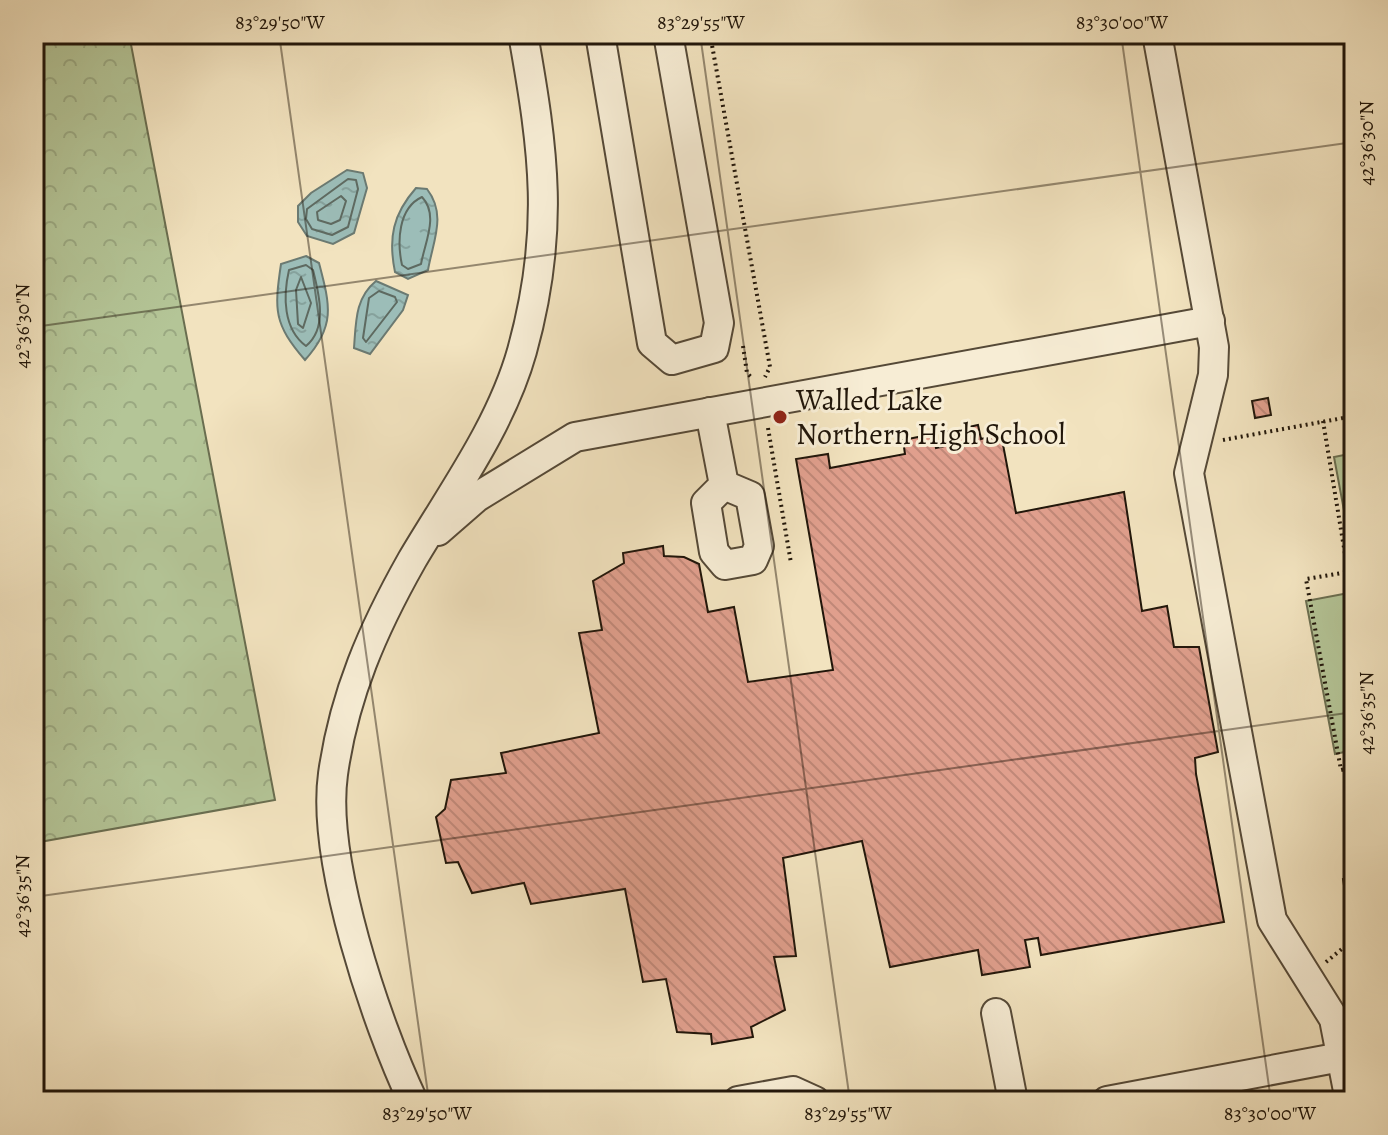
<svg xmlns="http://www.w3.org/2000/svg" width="1388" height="1135" viewBox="0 0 1388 1135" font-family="Alegreya,serif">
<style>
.green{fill:#b4c597;stroke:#6a6e50;stroke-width:2}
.forest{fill:url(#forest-crowns);stroke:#6a6e50;stroke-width:2}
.water{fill:url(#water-ripples);stroke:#6b7a72;stroke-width:2}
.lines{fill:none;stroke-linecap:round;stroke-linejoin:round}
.shore{stroke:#5e6a61;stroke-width:2}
.building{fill:url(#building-back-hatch);stroke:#21160a;stroke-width:2}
.minor-casing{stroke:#554937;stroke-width:32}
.path{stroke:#21160a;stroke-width:4;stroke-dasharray:2 4;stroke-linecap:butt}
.minor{stroke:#f7edd5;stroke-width:28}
.ticks{fill:none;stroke:#21160a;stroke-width:2;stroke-opacity:0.45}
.poi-dot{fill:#8f2418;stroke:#f7edd5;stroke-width:3}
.labels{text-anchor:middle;stroke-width:6;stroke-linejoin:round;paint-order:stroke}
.poi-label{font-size:30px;fill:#21160a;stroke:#f7edd5;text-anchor:start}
.neatline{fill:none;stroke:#21160a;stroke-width:3}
.ticks-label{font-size:20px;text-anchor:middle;fill:#21160a}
</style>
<defs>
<pattern id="forest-crowns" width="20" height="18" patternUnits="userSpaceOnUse" patternTransform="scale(2)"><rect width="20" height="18" fill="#b4c597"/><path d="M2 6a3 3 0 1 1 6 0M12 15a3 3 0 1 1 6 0" fill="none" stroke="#9aa881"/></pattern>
<pattern id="water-ripples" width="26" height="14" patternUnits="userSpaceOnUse" patternTransform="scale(2)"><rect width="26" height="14" fill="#9cbdb8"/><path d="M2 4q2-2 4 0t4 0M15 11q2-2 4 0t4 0" fill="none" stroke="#86a29d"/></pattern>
<pattern id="building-back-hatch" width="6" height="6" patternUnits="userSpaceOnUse" patternTransform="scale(2)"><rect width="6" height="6" fill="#e09f8d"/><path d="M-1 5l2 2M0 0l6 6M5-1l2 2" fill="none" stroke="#c08878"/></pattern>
</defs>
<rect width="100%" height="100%" fill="#f2e3bf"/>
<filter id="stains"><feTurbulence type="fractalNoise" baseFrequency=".0025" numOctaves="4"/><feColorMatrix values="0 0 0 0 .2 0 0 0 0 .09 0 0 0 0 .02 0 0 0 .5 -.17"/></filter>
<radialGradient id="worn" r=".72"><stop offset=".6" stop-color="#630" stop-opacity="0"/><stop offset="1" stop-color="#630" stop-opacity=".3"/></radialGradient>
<!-- green -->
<g class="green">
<path d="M1354 453V564L1334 457Z"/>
<path d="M1354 592V750L1335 754 1306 601Z"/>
</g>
<!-- forest -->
<path class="forest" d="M34 34H129L275 800 34 843Z"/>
<!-- water -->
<g class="water">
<path d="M347 170 363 173 367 188 354 233 333 244 307 236 298 222V206L311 193Z"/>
<path d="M416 188 427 189C447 215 433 241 428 270L408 279 395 272C388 238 393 214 416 188Z"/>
<path d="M306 256 319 263C330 305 336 326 305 360 274 324 274 311 281 264Z"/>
<path d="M376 281 408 295 403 310 370 354 354 348C356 322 355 298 376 281Z"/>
</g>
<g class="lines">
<!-- shore -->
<g class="shore">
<path d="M348 179 356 180 358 189 348 227 332 235 312 229 306 219 307 209Z"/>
<path d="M341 196 346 201 340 220 331 224 318 220 317 212Z"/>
<path d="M422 197C439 215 425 242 421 264L408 269 402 265C397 242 398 208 422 197Z"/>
<path d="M306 265 313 270C319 294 328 328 306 346 283 329 283 296 289 270Z"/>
<path d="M301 277 311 303 303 328 298 324 296 290Z"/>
<path d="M379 291 395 297 397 302 366 342 363 338 369 298Z"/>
</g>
</g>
<!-- building -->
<g class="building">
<path d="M1268 398 1271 415 1255 418 1252 401Z"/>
<path d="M978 425 981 439 1001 434 1016 513 1124 492 1142 611 1167 606 1174 647H1199L1218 752 1195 758 1196 774 1224 922 1041 955 1038 938 1025 940 1030 967 982 975 978 950 890 967 862 841 783 858 796 956 774 957 785 1010 751 1027 753 1037 712 1044 711 1034 677 1032 666 979 643 982 625 889 531 904 524 883 472 893 458 862 446 863 436 817 445 809 451 780 506 773 501 753 599 733 579 633 602 630 593 581 624 563 623 553 663 546 664 556 684 557 699 564 708 612 734 607 748 682 833 670 796 459 828 454 830 468 905 454 903 440 933 434 936 448 949 445 946 432Z"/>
<path d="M1354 877V925H1350L1343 879Z"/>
</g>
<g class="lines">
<!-- minor casing -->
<g class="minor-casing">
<g id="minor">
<path d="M600 34 652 343 672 360 714 348 719 323 668 34"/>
<path d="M1157 34 1214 347 1213 375 1189 473 1272 920 1334 1019 1350 1101"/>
<path d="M710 412 724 485 706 503 714 552 725 565 753 560 759 546 750 496 724 485"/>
<path d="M438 531 477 497 575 437 1210 321"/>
<path d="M996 1013 1013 1101"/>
<path d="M413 1101C376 1023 321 860 333 774 344 695 373 629 412 560 451 494 501 426 522 351 555 232 544 152 523 34"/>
<path d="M738 1101 793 1091 815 1101"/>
<path d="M1107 1101 1341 1057"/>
</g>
</g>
<!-- path -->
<g class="path">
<path d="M710 34 770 367 765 377"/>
<path d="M743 346 747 373 753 379"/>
<path d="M1323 421 1348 572 1306 579 1341 770 1354 767"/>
<path d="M768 428 791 563"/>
<path d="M1223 440 1354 416"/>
<path d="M1326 962 1354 939"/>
</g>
<!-- minor -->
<use href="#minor" class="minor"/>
</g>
<!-- ticks -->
<path class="ticks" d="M279 34 429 1101M700 34 850 1101M1121 34 1271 1101M34 327 1354 142M34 897 1354 712"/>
<!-- markers -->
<circle class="poi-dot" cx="780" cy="417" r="8"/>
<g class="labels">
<!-- poi labels -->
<g class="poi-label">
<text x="796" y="410">Walled Lake<tspan x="796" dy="34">Northern High School</tspan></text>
</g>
</g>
<!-- margin -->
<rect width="1388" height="1135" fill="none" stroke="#f2e3bf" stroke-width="88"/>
<rect x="44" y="44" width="1300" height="1047" class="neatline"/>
<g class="ticks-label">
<text x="280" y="29">83°29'50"W</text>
<text x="701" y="29">83°29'55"W</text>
<text x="1122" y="29">83°30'00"W</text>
<text transform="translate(1366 143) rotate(-90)" y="7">42°36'30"N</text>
<text transform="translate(22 326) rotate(-90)" y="7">42°36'30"N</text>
<text transform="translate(1366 713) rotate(-90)" y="7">42°36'35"N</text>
<text transform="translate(22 896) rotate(-90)" y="7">42°36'35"N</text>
<text x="427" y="1120">83°29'50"W</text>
<text x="848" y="1120">83°29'55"W</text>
<text x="1270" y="1120">83°30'00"W</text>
</g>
<rect width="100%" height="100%" filter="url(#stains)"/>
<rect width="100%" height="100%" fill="url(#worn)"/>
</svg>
